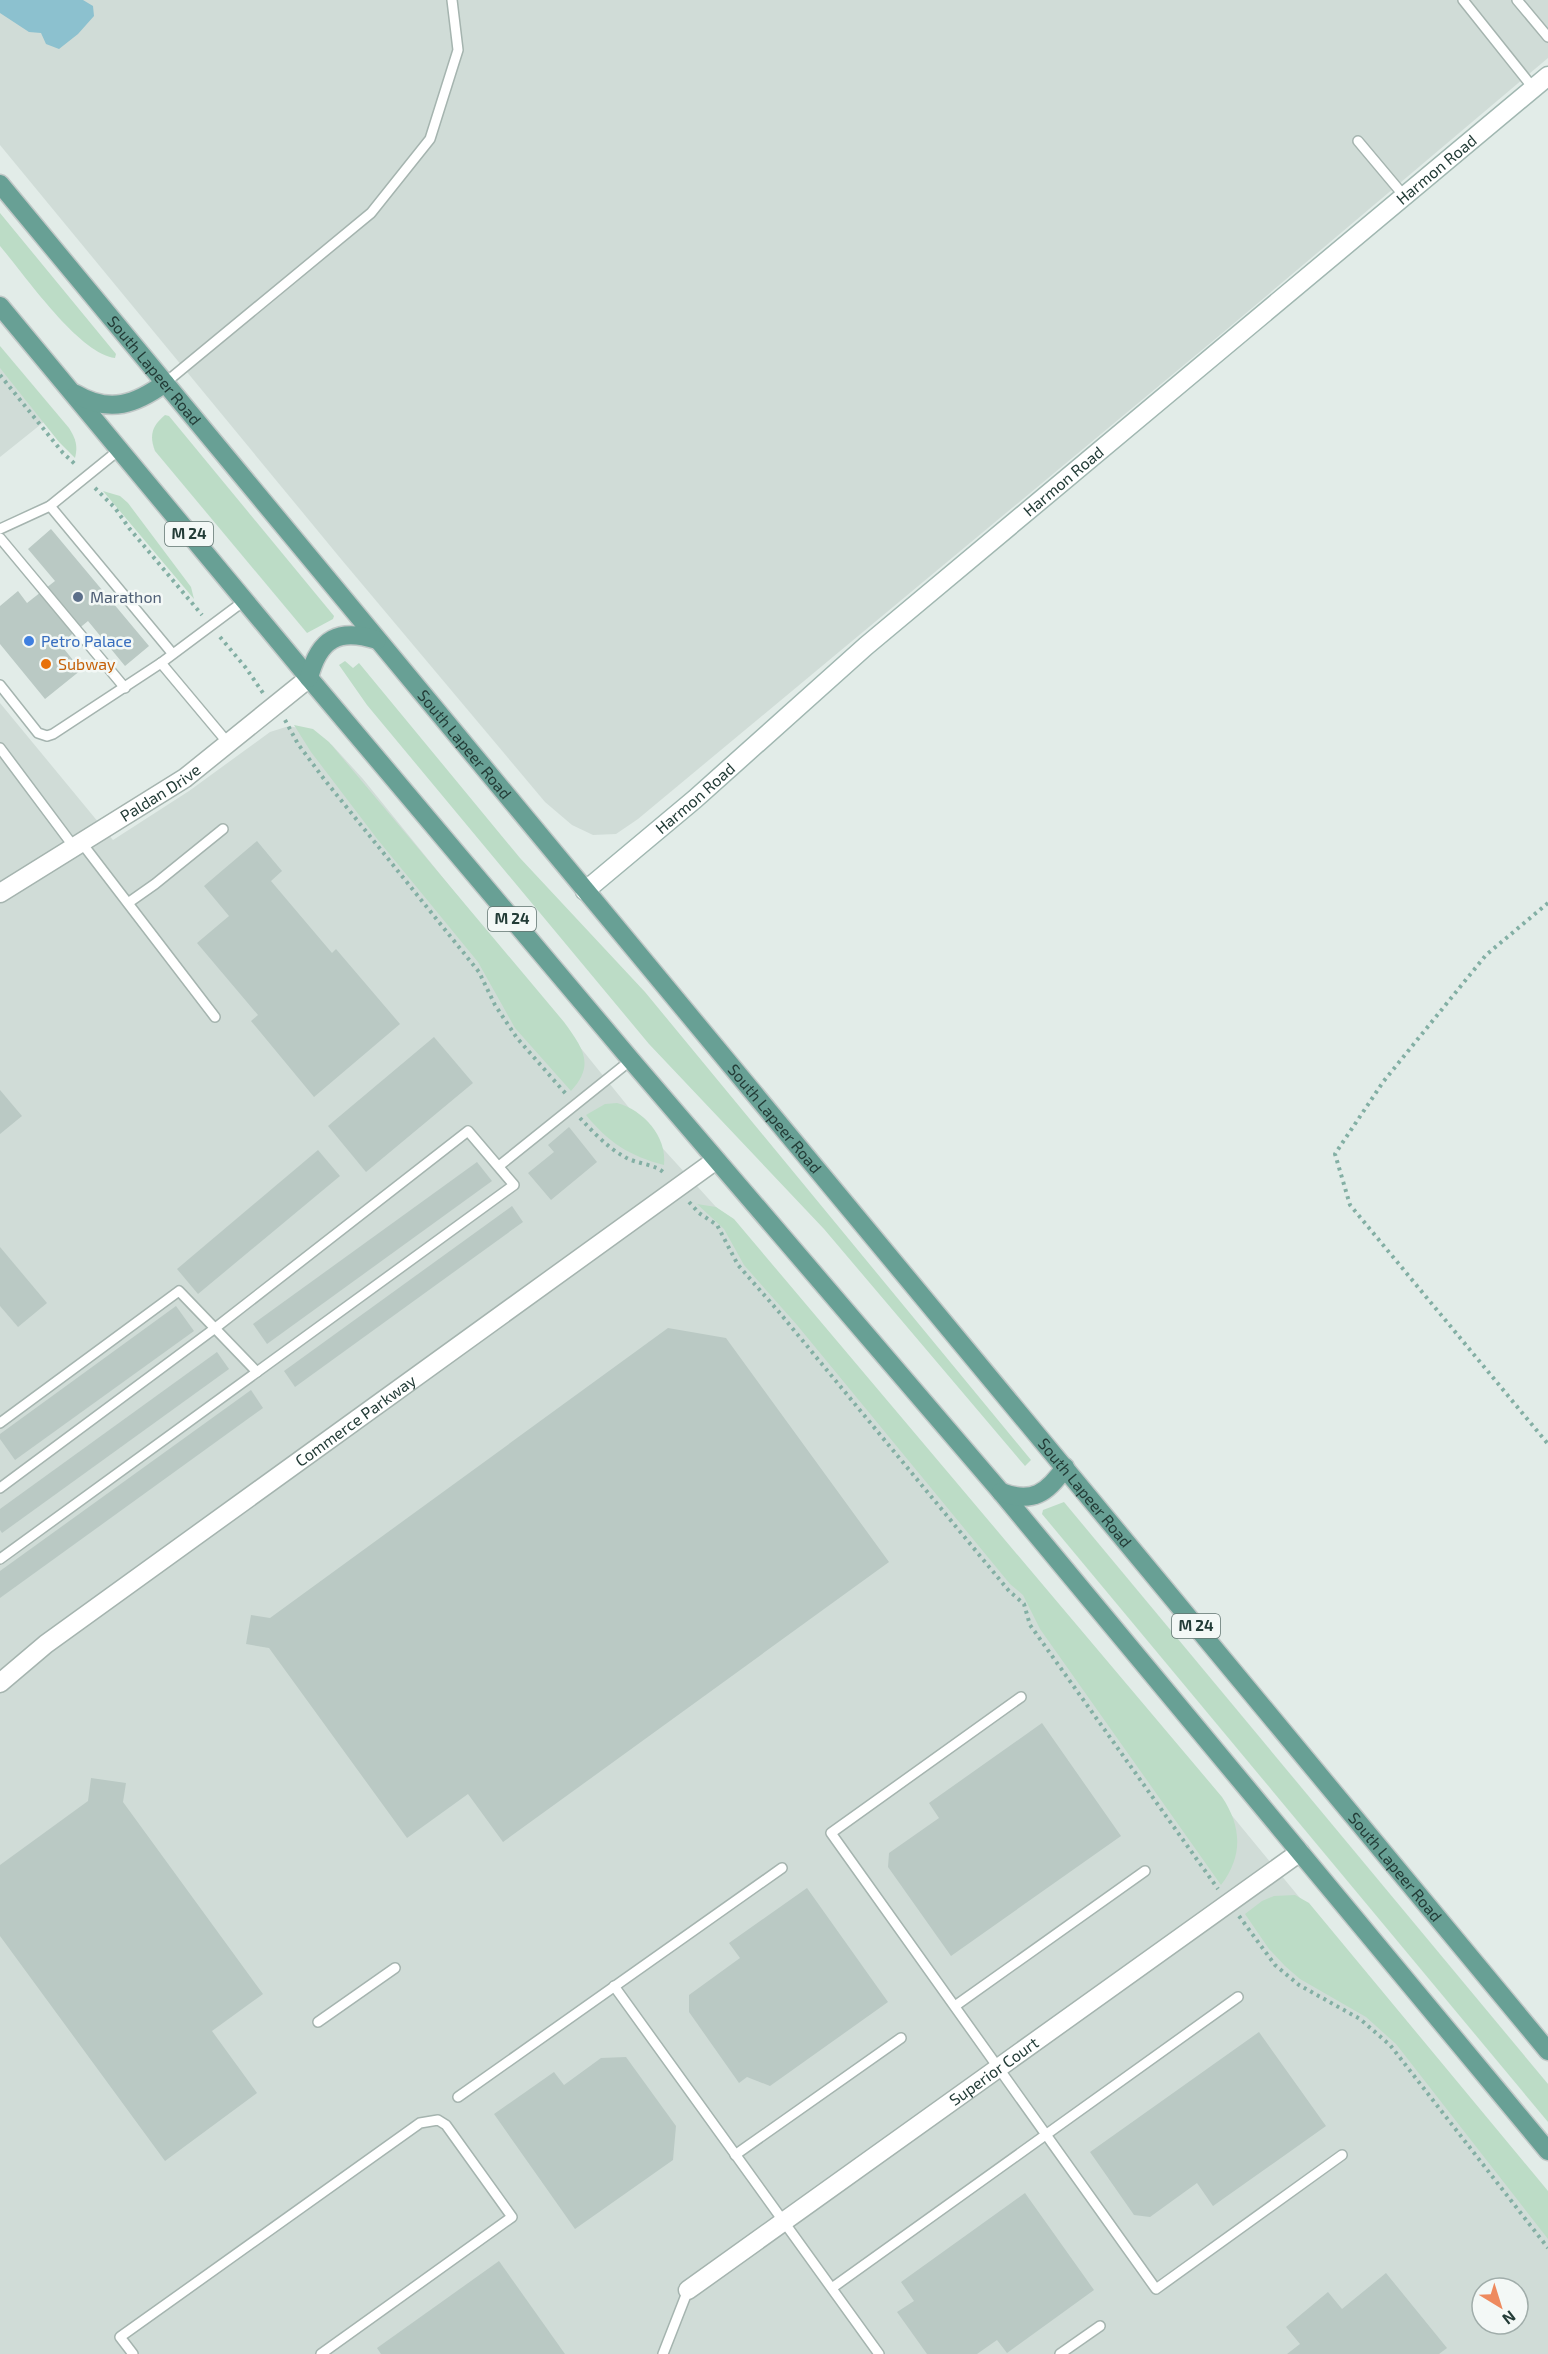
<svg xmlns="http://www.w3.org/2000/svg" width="1548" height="2354" viewBox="0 0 1548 2354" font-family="'Exo 2',sans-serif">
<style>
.built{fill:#d0dcd7;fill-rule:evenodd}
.green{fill:#bcdcc6}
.water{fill:#8cc1cf}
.building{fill:#bac9c4}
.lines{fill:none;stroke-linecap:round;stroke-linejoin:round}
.lane-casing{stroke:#a5b4af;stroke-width:12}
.street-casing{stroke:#a5b4af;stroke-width:21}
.secondary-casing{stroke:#a1b7b1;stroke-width:21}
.primary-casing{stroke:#c1c8c7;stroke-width:21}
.path{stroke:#83afa4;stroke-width:4;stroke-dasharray:3 4.5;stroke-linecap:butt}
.lane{stroke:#fff;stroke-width:9}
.street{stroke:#fff;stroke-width:18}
.secondary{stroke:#fff;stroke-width:18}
.primary{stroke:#68a095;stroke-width:18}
.service-dot{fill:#5c6f8a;stroke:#f3f8f6;stroke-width:2}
.shop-dot{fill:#3f7fe0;stroke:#f3f8f6;stroke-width:2}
.food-dot{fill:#e8710a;stroke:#f3f8f6;stroke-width:2}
.labels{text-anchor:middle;stroke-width:5;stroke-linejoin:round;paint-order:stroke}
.shield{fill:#f3f8f6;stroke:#617470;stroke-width:1.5}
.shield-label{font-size:15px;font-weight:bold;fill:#233c37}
.street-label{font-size:16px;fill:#233c37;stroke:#f3f8f6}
.service-label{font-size:16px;fill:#4e5e75;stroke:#f3f8f6;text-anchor:start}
.shop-label{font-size:16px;fill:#366cbe;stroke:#f3f8f6;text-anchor:start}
.food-label{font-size:16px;fill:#c56008;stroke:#f3f8f6;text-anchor:start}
</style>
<rect width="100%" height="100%" fill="#e2ece8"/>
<!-- built -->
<g class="built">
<path d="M0 0H1548V58L1226 330 638 819 616 834 593 835 572 825 545 802 341 559 0 145Z"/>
<path d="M0 356 50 417 0 457Z"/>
<path d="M0 703 113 840 189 791 270 732 289 726 308 730 332 745 363 779 656 1141 805 1305 1201 1778 1548 2199V2354H0ZM1482 2288H1518V2324H1482Z"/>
</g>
<!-- green -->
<g class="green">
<path d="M0 213 116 354 115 358C79 354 24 274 0 246Z"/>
<path d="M0 346 69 428C76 439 78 446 75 458L59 442 0 368Z"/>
<path d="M165 415 169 416 334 616 333 619 307 633 155 451C149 435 152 426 165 415Z"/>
<path d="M103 491 120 496 128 503 191 587 194 599Z"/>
<path d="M345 661 353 668 359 663 520 858 645 992 1031 1460 1025 1466 824 1229 649 1044 367 705 339 665Z"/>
<path d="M294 725 313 729 329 742 564 1022C582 1047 596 1064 571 1091L515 1028 478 962 378 840 311 752Z"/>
<path d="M617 1103C643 1110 667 1136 664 1165 629 1156 608 1142 586 1115L605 1104Z"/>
<path d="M697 1204 716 1207 734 1219 1222 1797C1242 1827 1243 1856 1221 1885L1040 1629 1023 1595 1010 1584 797 1325 744 1265 724 1229Z"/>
<path d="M1064 1502 1548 2084V2122L1042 1514 1043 1510Z"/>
<path d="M1274 1896 1295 1895 1309 1903 1548 2191V2239L1396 2044 1366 2017 1300 1979 1285 1966 1269 1949 1245 1914 1262 1901Z"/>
</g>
<!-- water -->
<path class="water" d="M0 0H83L93 6 94 16 78 34 59 49 46 44 41 33 29 32 0 13Z"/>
<!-- building -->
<g class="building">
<path d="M51 529 149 646 125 666 88 621 60 644 81 670 45 699 0 644V606L18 591 27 603 55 581 28 549Z"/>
<path d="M257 841 282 871 271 881 332 953 336 949 400 1024 314 1097 251 1021 258 1015 197 943 229 916 204 886Z"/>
<path d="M434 1037 473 1083 366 1172 328 1126Z"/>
<path d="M0 1090 22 1116 0 1134Z"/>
<path d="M569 1127 597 1162 551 1200 528 1173 554 1152 548 1145Z"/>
<path d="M318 1150 340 1176 198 1294 177 1269Z"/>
<path d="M477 1162 492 1181 267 1344 253 1324Z"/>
<path d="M512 1206 523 1222 295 1387 284 1371Z"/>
<path d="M0 1247 47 1303 18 1327 0 1306Z"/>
<path d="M176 1306 194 1331 15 1460 0 1439V1434Z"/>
<path d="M668 1328 726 1338 889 1562 503 1842 468 1794 407 1838 269 1648 246 1644 251 1615 270 1618Z"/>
<path d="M217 1352 229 1369 2 1533 0 1530V1509Z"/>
<path d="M251 1390 263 1408 0 1598V1571Z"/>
<path d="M1042 1723 1121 1836 951 1956 888 1867 889 1853 939 1818 929 1803Z"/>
<path d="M91 1778 126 1783 123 1802 263 1994 212 2031 257 2093 165 2161 0 1936V1865L88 1801Z"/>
<path d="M807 1888 888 2002 770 2086 747 2077 739 2083 689 2012V1995L740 1958 729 1943Z"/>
<path d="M1259 2032 1326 2126 1213 2206 1197 2183 1150 2217 1134 2215 1090 2152Z"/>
<path d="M626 2057 676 2126 673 2160 575 2229 494 2114 554 2072 564 2085 601 2058Z"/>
<path d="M1025 2193 1094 2290 1007 2353 997 2340 977 2354H927L897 2312 914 2301 901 2282Z"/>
<path d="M499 2261 565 2354H381L377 2348Z"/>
<path d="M1386 2273 1447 2348 1439 2354H1287L1300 2344 1286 2327 1328 2292 1342 2309Z"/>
</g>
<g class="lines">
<!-- lane casing -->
<g class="lane-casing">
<g id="lane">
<path d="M1463 0 1534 89"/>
<path d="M1517 0 1548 37"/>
<path d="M1358 141 1405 197"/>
<path d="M165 383 371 213 430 139 458 50 452 0"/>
<path d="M50 506 172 653"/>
<path d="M0 529 50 506 119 450"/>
<path d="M0 538 125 688"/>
<path d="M161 663 228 743"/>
<path d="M0 685 38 733 47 736 53 734 161 663 244 601"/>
<path d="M0 748 74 847"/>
<path d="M81 842 215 1017"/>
<path d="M128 903 155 884 223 829"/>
<path d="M499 1166 631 1060"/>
<path d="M0 1423 179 1291 257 1372"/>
<path d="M0 1488 214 1329 468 1131 514 1185 0 1559"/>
<path d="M1021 1697 831 1833 1156 2289 1342 2155"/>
<path d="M614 1986 879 2354"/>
<path d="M955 2006 1145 1871"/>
<path d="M318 2022 395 1968"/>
<path d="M458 2097 782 1868"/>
<path d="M735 2155 901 2038"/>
<path d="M832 2288 1238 1997"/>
<path d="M133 2354 120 2337 420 2123 438 2120 446 2125 512 2217 321 2354"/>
<path d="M663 2354 688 2290"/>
<path d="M1060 2354 1100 2326"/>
</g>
</g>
<!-- street casing -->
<g class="street-casing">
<g id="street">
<path id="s1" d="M0 893 185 778 309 678"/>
<path id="s2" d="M0 1683 46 1644 716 1160"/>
<path id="s3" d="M688 2290 1300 1852"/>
</g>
</g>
<!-- secondary casing -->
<g class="secondary-casing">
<g id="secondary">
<path id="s4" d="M585 891 695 799 866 646 1548 76"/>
</g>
</g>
<!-- primary casing -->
<g class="primary-casing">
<g id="primary">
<path id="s5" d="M0 184 1548 2051"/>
<path d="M0 306 309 678 631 1060 1001 1492 1548 2151"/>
<path d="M76 394C110 414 136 404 165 383"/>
<path d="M309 678C319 638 339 628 377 640"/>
<path d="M1001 1492C1032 1504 1048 1493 1065 1467"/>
</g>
</g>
<!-- path -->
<g class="path">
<path d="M0 375 63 453 77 466"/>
<path d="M95 488 115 508 129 528 202 615"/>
<path d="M220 637 246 668 263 693"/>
<path d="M285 720 298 744 324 779 479 972 495 1005 517 1038 566 1094"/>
<path d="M1548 903 1486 955 1383 1082 1335 1154 1350 1205 1548 1444"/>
<path d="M580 1118C593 1132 608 1148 625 1157 636 1164 657 1164 665 1174"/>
<path d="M689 1202 699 1213 717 1225 738 1265 779 1312 1009 1591 1024 1604 1030 1625 1218 1889"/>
<path d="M1239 1916 1275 1965 1299 1985 1360 2019 1390 2045 1548 2248"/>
</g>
<!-- lane -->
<use href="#lane" class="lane"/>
<!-- street -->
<use href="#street" class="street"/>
<!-- secondary -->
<use href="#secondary" class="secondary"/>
<!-- primary -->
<use href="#primary" class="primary"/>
</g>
<!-- markers -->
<circle class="service-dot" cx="78" cy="597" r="6"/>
<circle class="shop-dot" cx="29" cy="641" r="6"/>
<circle class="food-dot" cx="46" cy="664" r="6"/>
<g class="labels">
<!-- shield labels -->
<g class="shield">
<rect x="165" y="522" width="48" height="24" rx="4.5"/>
<rect x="488" y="907" width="48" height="24" rx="4.5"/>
<rect x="1172" y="1614" width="48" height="24" rx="4.5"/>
</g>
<g class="shield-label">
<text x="189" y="539">M 24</text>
<text x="512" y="924">M 24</text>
<text x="1196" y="1631">M 24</text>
</g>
<!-- street labels -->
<g class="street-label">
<text dy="6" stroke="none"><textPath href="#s4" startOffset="1116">Harmon Road</textPath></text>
<text dy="6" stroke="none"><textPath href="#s5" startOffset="242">South Lapeer Road</textPath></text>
<text dy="6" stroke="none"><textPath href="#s4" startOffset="630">Harmon Road</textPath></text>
<text dy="6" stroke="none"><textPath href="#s5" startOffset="728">South Lapeer Road</textPath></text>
<text dy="6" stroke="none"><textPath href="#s1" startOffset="189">Paldan Drive</textPath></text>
<text dy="6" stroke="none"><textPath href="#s4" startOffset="144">Harmon Road</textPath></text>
<text dy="6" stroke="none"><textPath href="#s5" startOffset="1214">South Lapeer Road</textPath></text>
<text dy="6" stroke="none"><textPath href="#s2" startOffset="442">Commerce Parkway</textPath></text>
<text dy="6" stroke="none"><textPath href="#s5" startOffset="1700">South Lapeer Road</textPath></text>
<text dy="6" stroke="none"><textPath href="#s5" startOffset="2186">South Lapeer Road</textPath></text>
<text dy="6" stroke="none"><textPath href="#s3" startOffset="376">Superior Court</textPath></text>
</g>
<!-- service labels -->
<g class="service-label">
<text x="90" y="603">Marathon</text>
</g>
<!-- shop labels -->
<g class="shop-label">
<text x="41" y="647">Petro Palace</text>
</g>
<!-- food labels -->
<g class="food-label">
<text x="58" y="670">Subway</text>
</g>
</g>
<!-- north arrow -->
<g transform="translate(1500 2306) rotate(142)"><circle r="28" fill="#f3f8f6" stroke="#a0adaa" stroke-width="1.5"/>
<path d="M0-4.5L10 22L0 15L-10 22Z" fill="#ee8a5e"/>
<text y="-9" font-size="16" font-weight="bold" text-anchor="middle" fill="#233c37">N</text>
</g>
</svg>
